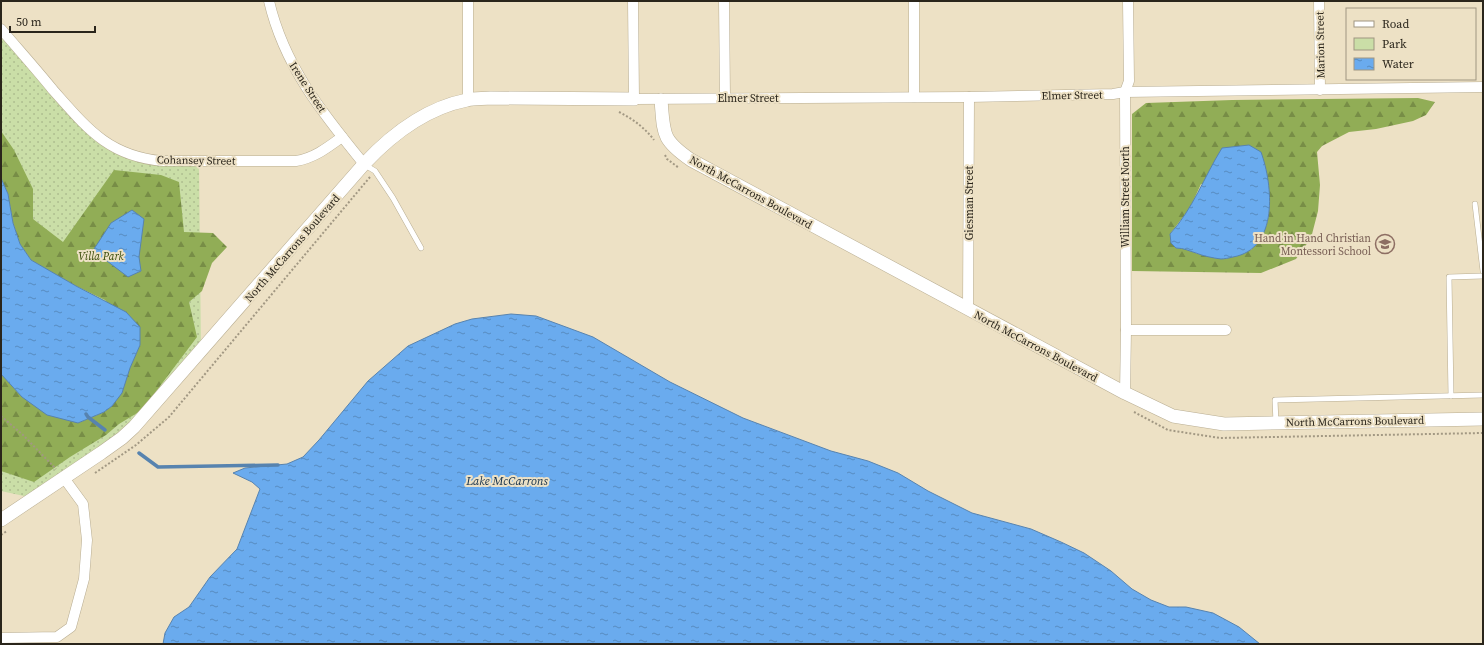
<svg xmlns="http://www.w3.org/2000/svg" width="1484" height="645" viewBox="0 0 1484 645" font-family="'Source Serif 4',serif">
<style>
.green{fill:url(#green-dots)}
.forest{fill:url(#forest-firs);fill-rule:evenodd}
.water{fill:url(#water-ripples);stroke:#5783af}
.lines{fill:none;stroke-linecap:round;stroke-linejoin:round}
.stream{stroke:#5783af;stroke-width:3.5}
.lane-casing{stroke:#b8ad92;stroke-width:6}
.street-casing{stroke:#b8ad92;stroke-width:11}
.secondary-casing{stroke:#b8ad92;stroke-width:14}
.path{stroke:#a29883;stroke-width:2;stroke-dasharray:2 2;stroke-linecap:butt}
.lane{stroke:#fff;stroke-width:5}
.street{stroke:#fff;stroke-width:10}
.secondary{stroke:#fff;stroke-width:13}
.labels{text-anchor:middle;stroke-width:4;stroke-linejoin:round;paint-order:stroke}
.street-label{font-size:11px;fill:#2a251b;stroke:#ede1c5}
.education-label{font-size:11px;fill:#785e54;stroke:#ede1c5;text-anchor:end}
.park-label{font-size:11px;font-style:italic;fill:#384a07;stroke:#ede1c5}
.water-label{font-size:12px;font-style:italic;fill:#112d48;stroke:#ede1c5}
</style>
<defs>
<pattern id="green-dots" width="8" height="8" patternUnits="userSpaceOnUse"><rect width="8" height="8" fill="#cadea7"/><path d="M2 2h.1M6 6h.1" fill="none" stroke="#aebe8f" stroke-width="1.8" stroke-linecap="round"/></pattern>
<pattern id="forest-firs" width="22" height="20" patternUnits="userSpaceOnUse"><rect width="22" height="20" fill="#91ad56"/><path d="M5 1l3.5 6h-7zM16 11l3.5 6h-7z" fill="#778d46"/></pattern>
<pattern id="water-ripples" width="26" height="14" patternUnits="userSpaceOnUse"><rect width="26" height="14" fill="#6aabee"/><path d="M2 4q2-2 4 0t4 0M15 11q2-2 4 0t4 0" fill="none" stroke="#578bc0"/></pattern>
</defs>
<rect width="100%" height="100%" fill="#ede1c5"/>
<!-- green -->
<path class="green" d="M1 29 82 123 133 156 199 161 201 352 153 408 33 498 1 491Z"/>
<!-- forest -->
<g class="forest">
<path d="M1418 98 1435 102 1426 115 1413 121 1376 129 1349 132 1322 146 1317 152 1320 185 1318 211 1311 238 1296 259 1261 273 1132 271V114L1146 103 1232 100ZM1201 184 1269 191C1270 218 1269 228 1251 250L1198 254 1185 248 1170 234 1190 208Z"/>
<path d="M1 131 14 150 33 189V219L63 242 114 170 161 175 179 182 184 232 213 233 227 247 212 263 202 291 189 302 197 337 142 410 119 424 106 435 70 457 34 482 1 471V374L22 397 78 423 104 412 112 406 140 345 105 300 76 286 44 268 31 260 20 244 13 223 8 194 1 178Z"/>
</g>
<!-- water -->
<g class="water">
<path d="M1249 145 1261 152C1273 185 1279 249 1233 257 1229 258 1224 259 1221 259 1213 258 1203 256 1196 253 1189 251 1184 248 1176 248L1171 243 1170 234C1193 209 1204 177 1222 148Z"/>
<path d="M1 178 8 194 13 223 20 244 31 260 76 286 126 312 140 327V345L130 368 122 393 112 406 104 412 78 423 47 415 22 397 1 374Z"/>
<path d="M132 210 144 219 139 257 141 271 128 277 107 261 94 255V249L111 223Z"/>
<path d="M511 314 536 316 593 337 670 382 743 418 831 451 868 461 898 473 928 491 972 513 1031 529 1061 542 1084 553 1111 571 1132 589 1151 600 1169 607H1186L1213 613 1239 627 1260 644H163L165 633 174 617 189 607 210 577 237 549 260 489 252 482 233 473 245 468 287 464 303 457 319 440 368 381 408 346 455 324 472 319Z"/>
</g>
<g class="lines">
<!-- stream -->
<g class="stream">
<path d="M86 414 88 417 105 430"/>
<path d="M139 453 158 467 278 465"/>
</g>
<!-- lane casing -->
<g class="lane-casing">
<g id="lane">
<path d="M365 165 375 171 393 198 421 248"/>
<path d="M1475 204 1483 271"/>
<path d="M1451 396 1449 277 1483 276"/>
<path d="M1276 423 1275 400 1483 395"/>
</g>
</g>
<!-- street casing -->
<g class="street-casing">
<g id="street">
<path d="M269 1C284 66 323 114 364 164"/>
<path d="M468 1V100"/>
<path d="M633 1 634 99 969 97 1113 94 1125 92 1483 87"/>
<path d="M724 1 725 98"/>
<path d="M914 1V97"/>
<path d="M1319 1 1320 90"/>
<path d="M1 29C18 49 36 69 53 90 87 128 108 156 162 161H296C314 158 327 148 342 137"/>
<path d="M968 309 969 97"/>
<path d="M1126 330H1226"/>
<path d="M1125 393 1126 330 1125 92 1129 81 1128 1"/>
<path d="M1 638 57 637 71 627 84 579 87 540 83 504 64 478"/>
</g>
</g>
<!-- secondary casing -->
<g class="secondary-casing">
<g id="secondary">
<path d="M661 100C664 134 661 139 691 160L1125 393 1173 416 1224 424 1483 419"/>
<path d="M1 520 101 453 122 438 134 427 364 164C392 134 426 108 467 100 475 98 483 99 491 98L634 99"/>
</g>
</g>
<!-- path -->
<g class="path">
<path d="M619 112C633 119 645 128 654 140"/>
<path d="M665 155 667 159 679 168"/>
<path d="M1134 412 1168 430 1220 438 1483 433"/>
<path d="M1 416 23 435 56 469"/>
<path d="M95 473 136 445 169 417 370 177"/>
<path d="M1 535 7 531"/>
</g>
<!-- lane -->
<use href="#lane" class="lane"/>
<!-- street -->
<use href="#street" class="street"/>
<!-- secondary -->
<use href="#secondary" class="secondary"/>
</g>
<!-- icons -->
<defs>
<g id="school-ring" transform="scale(1)"><circle r="9.5" fill="#ede1c5" stroke="#8d6e63" stroke-width="1.5"/><path d="M0-5L7-2L0 1L-7-2ZM-4 1L0 2.5L4 1V4Q0 6-4 4Z" fill="#8d6e63"/></g>
</defs>
<g fill-rule="evenodd">
<use href="#school-ring" x="1385" y="244"/>
</g>
<g class="labels">
<!-- street labels -->
<g class="street-label">
<text transform="translate(1320 45) rotate(-91)" y="4">Marion Street</text>
<text transform="translate(308 87) rotate(57)" y="4">Irene Street</text>
<text transform="translate(1072 95) rotate(-1)" y="4">Elmer Street</text>
<text x="748" y="102">Elmer Street</text>
<text transform="translate(196 160) rotate(1)" y="4">Cohansey Street</text>
<text transform="translate(751 192) rotate(29)" y="4">North McCarrons Boulevard</text>
<text transform="translate(1125 197) rotate(-90)" y="4">William Street North</text>
<text transform="translate(969 203) rotate(-90)" y="4">Giesman Street</text>
<text transform="translate(292 248) rotate(-49)" y="4">North McCarrons Boulevard</text>
<text transform="translate(1036 346) rotate(28)" y="4">North McCarrons Boulevard</text>
<text transform="translate(1355 421) rotate(-1)" y="4">North McCarrons Boulevard</text>
</g>
<!-- education labels -->
<g class="education-label">
<text x="1371" y="242">Hand in Hand Christian<tspan x="1371" dy="13">Montessori School</tspan></text>
</g>
<!-- park labels -->
<g class="park-label">
<text x="101" y="260">Villa Park</text>
</g>
<!-- water labels -->
<g class="water-label">
<text x="507" y="485">Lake McCarrons</text>
</g>
</g>
<!-- border -->
<rect width="1484" height="645" fill="none" stroke="#2a251b" stroke-width="4"/>
<!-- legend -->
<rect x="1346" y="8" width="130" height="72" fill="#ede1c5" stroke="#9f9681"/>
<rect x="1354" y="21" width="20" height="6" fill="#ffffff" stroke="#9f9681"/>
<text x="1382" y="28" font-size="12" fill="#2a251b">Road</text>
<rect x="1354" y="38" width="20" height="12" fill="#cadea7" stroke="#9f9681"/>
<text x="1382" y="48" font-size="12" fill="#2a251b">Park</text>
<rect x="1354" y="58" width="20" height="12" fill="url(#water-ripples)" stroke="#9f9681"/>
<text x="1382" y="68" font-size="12" fill="#2a251b">Water</text>
<!-- scale -->
<path d="M10 26v6h85v-6" fill="none" stroke="#2a251b" stroke-width="2"/>
<text x="16" y="26" font-size="12" fill="#2a251b" stroke="#ede1c5" stroke-width="3" paint-order="stroke">50 m</text>
</svg>
